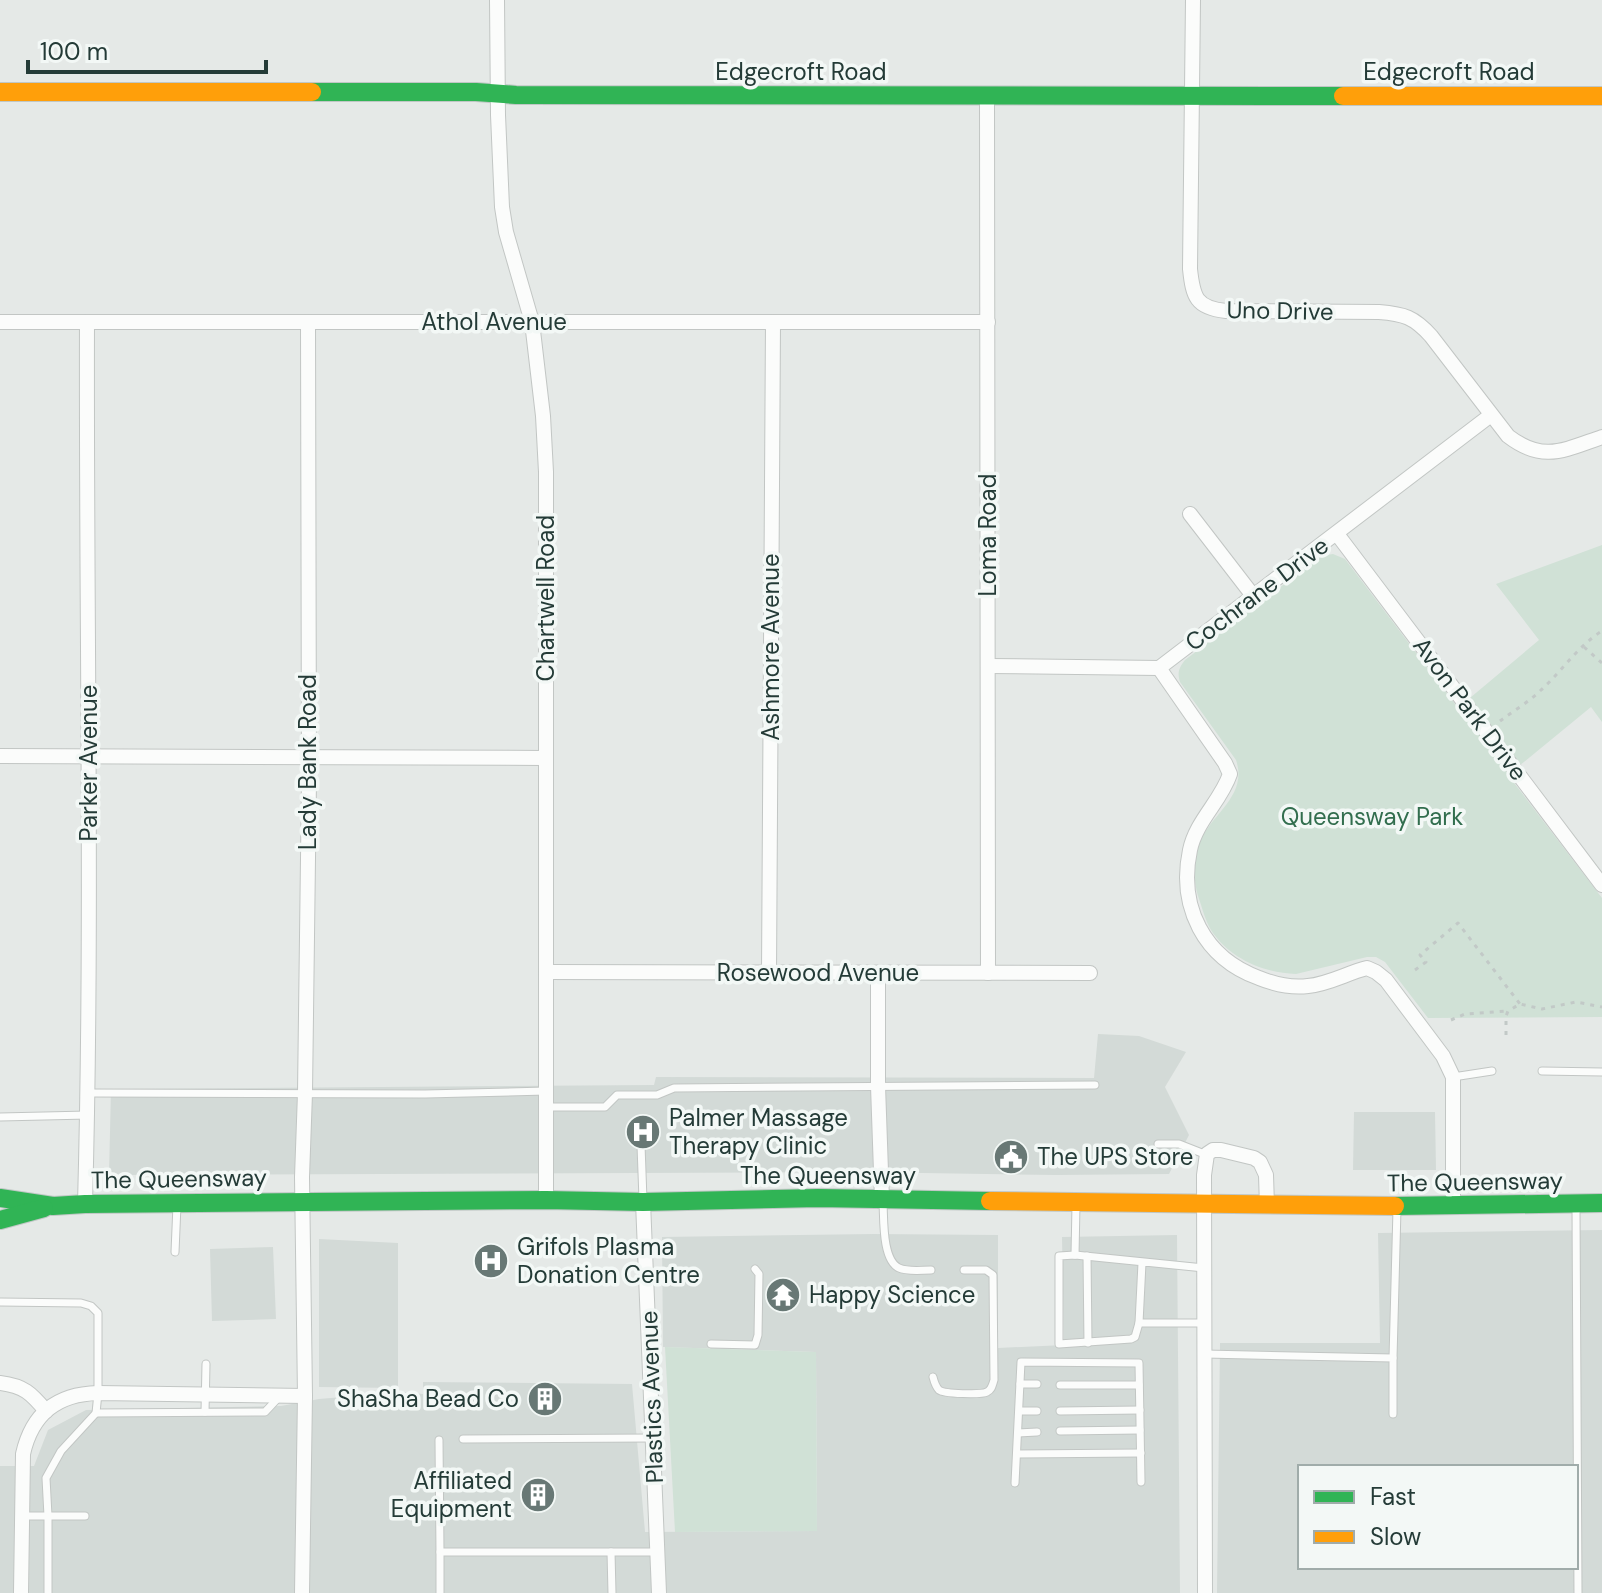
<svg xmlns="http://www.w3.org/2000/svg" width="1602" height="1593" viewBox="0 0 1602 1593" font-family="'DM Sans',sans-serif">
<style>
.built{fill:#d3dad7;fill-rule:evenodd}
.green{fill:#d0e1d6}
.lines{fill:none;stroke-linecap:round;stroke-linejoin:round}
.lane-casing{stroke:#c2c6c4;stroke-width:9}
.street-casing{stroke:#c2c6c4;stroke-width:16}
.fast-casing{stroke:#c0c7c5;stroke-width:20}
.slow-casing{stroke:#c0c7c5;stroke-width:20}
.path{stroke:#c2c9c7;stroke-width:3;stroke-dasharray:4 6;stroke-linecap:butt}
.lane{stroke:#fbfcfb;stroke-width:7}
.street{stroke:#fbfcfb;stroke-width:14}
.fast{stroke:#30b455;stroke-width:18}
.slow{stroke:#ff9f0a;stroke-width:18}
.labels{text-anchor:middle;stroke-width:7;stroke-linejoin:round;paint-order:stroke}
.street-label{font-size:24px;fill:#243b37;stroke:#f3f8f6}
.park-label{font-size:24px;fill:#326e4e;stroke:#f3f8f6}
.poi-label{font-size:24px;fill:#243b37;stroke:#f3f8f6;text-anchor:start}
</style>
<rect width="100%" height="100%" fill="#e5e9e7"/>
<!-- built -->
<g class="built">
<path d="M1098 1034 1139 1036 1186 1052 1165 1087 1189 1135 1169 1174 1056 1175 859 1172 109 1175 111 1089 654 1085 656 1077 1094 1078Z"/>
<path d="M1354 1112H1435L1436 1170H1353Z"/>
<path d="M1602 1230V1593H1217L1220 1343H1380L1378 1233ZM1300 1467H1576V1567H1300Z"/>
<path d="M874 1234 998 1235V1348L1064 1345 1062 1237 1177 1235 1180 1593H0V1466H34L48 1430 86 1410 281 1406 319 1399 402 1392 423 1394V1382L632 1384 645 1532 817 1531 816 1352 663 1347 662 1237Z"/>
<path d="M319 1239 398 1243V1388L319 1387Z"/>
<path d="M273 1247 276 1319 212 1321 210 1249Z"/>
</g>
<!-- green -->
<g class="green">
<path d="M1602 545V722L1591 707 1508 775 1602 898V1017L1428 1018 1385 962 1376 957H1367L1296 974C1263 973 1229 958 1211 930 1205 920 1202 907 1198 896 1193 879 1193 857 1200 841 1213 813 1248 795 1236 760L1180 682C1177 672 1179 668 1185 660L1321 556 1333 554 1345 559 1458 708 1539 640 1496 584Z"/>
<path d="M665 1347 816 1352 817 1531 675 1532Z"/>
</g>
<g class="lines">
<!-- lane casing -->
<g class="lane-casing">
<g id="lane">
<path d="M1542 1071 1602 1072"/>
<path d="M1453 1077 1492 1071"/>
<path d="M88 1093 425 1094 546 1091"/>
<path d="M546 1107H605L617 1095H657L674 1088 1095 1085"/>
<path d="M0 1117 88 1115"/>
<path d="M1158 1144H1179L1207 1155"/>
<path d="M641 1145 643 1200"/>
<path d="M883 1203C884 1219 882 1260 899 1268 908 1272 921 1270 931 1270"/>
<path d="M1576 1207 1578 1593"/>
<path d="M175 1252 177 1205"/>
<path d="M1075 1255 1076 1205"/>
<path d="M1087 1256 1088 1343"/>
<path d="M1142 1263 1139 1323 1135 1337 1131 1339 1059 1344V1256L1075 1255 1204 1268"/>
<path d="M0 1302 81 1303 91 1306 98 1313V1393L96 1413 61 1451 46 1478 48 1516V1593"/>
<path d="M1139 1323H1204"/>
<path d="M711 1344 755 1345 758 1335 759 1274 755 1269"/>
<path d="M1205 1354 1393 1358V1414"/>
<path d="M1393 1358 1397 1209"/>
<path d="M933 1377C934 1381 936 1387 939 1390 944 1394 981 1395 987 1392 992 1389 992 1386 994 1380L993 1275 986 1270H964"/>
<path d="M1020 1384H1037"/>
<path d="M1060 1385H1139"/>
<path d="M1020 1411H1037"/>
<path d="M1060 1411 1140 1410"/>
<path d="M205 1412 206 1364"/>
<path d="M96 1413 265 1412 279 1397"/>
<path d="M1060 1431 1140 1430"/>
<path d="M1018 1433 1037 1432"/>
<path d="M463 1439 653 1438"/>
<path d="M439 1440 440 1552"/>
<path d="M1017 1454 1141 1453"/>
<path d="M1015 1483 1021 1362 1139 1363 1141 1482"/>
<path d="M23 1516H85"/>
<path d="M611 1552 612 1593"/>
<path d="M440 1593V1552H658"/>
</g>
</g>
<!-- street casing -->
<g class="street-casing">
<g id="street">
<path d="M497 0 498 115 502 207 506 232 532 322 543 416 546 472V1200"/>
<path d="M1193 0 1190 269C1193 297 1196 308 1226 311L1379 312C1404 314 1414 317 1431 336L1508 436C1543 463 1564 450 1602 437"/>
<path d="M987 96 988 973"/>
<path d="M0 322H988"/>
<path d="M1190 514 1254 597"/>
<path d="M1337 534 1602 885"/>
<path d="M988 666 1159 668 1491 415"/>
<path d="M1159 668 1225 763 1230 774C1221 801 1196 821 1190 850 1178 907 1204 958 1259 978 1274 984 1292 988 1308 986 1329 984 1347 973 1367 968L1376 972 1386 980 1443 1056 1453 1077V1206"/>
<path d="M0 756 545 758"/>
<path d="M546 972 1090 973"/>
<path d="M769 973 773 322"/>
<path d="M878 973V1086L882 1200"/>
<path d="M643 1202 659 1593"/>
<path d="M85 1204C93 910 86 616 87 322"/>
<path d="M0 1383C24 1386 31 1393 46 1411"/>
<path d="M21 1593 23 1454C32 1414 57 1394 98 1393L305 1396"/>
<path d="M302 1593 305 1396 302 1177 305 1093 309 780 308 322"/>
<path d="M1205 1593 1204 1175 1207 1154 1213 1150H1221L1254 1158 1260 1162 1266 1175 1267 1206"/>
</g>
</g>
<!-- fast casing -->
<g class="fast-casing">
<g id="fast">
<path d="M312 92H476L516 95 1343 96"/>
<path d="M0 1198 53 1206 85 1204 546 1200 643 1202 818 1198 990 1201"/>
<path d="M1395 1206 1602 1203"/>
<path d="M0 1220 44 1208"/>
</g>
</g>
<!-- slow casing -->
<g class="slow-casing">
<g id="slow">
<path d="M0 92H312"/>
<path d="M1343 96H1602"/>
<path d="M990 1201 1395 1206"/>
</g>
</g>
<!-- path -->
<g class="path">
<path d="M1584 647 1602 663"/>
<path d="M1500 721C1513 711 1529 702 1541 690 1562 671 1578 646 1602 631"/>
<path d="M1415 970 1426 962 1420 955 1458 923 1520 1004"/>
<path d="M1451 1020 1465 1014 1508 1011"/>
<path d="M1506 1035V1016L1508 1011 1520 1004 1542 1009 1576 1002 1602 1007"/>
</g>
<!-- lane -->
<use href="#lane" class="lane"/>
<!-- street -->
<use href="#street" class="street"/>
<!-- fast -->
<use href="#fast" class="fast"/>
<!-- slow -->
<use href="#slow" class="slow"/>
</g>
<!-- icons -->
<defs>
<g id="hospital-disc" transform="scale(1.8)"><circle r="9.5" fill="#687875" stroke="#f3f8f6"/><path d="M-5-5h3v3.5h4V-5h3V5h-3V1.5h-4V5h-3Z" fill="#fff"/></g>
<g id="civic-disc" transform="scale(1.8)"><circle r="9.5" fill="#687875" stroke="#f3f8f6"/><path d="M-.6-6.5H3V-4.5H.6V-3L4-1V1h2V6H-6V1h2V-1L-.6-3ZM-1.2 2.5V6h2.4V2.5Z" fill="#fff"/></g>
<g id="temple-disc" transform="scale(1.8)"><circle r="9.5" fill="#687875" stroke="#f3f8f6"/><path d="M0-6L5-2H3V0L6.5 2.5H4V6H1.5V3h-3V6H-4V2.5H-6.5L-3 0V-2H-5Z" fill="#fff"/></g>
<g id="building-disc" transform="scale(1.8)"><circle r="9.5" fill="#687875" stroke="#f3f8f6"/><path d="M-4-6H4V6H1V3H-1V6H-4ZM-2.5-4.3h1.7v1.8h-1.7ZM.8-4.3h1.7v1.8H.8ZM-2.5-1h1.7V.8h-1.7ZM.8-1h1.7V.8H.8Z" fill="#fff"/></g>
</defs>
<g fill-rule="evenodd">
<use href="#hospital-disc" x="643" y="1132"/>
<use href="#civic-disc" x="1011" y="1157"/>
<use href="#hospital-disc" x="491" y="1261"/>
<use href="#temple-disc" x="783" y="1295"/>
<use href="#building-disc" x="545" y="1399"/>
<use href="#building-disc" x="538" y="1495"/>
</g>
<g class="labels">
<!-- street labels -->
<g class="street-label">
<text x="801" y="80">Edgecroft Road</text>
<text x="1449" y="80">Edgecroft Road</text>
<text transform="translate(1280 311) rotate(1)" y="8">Uno Drive</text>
<text x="494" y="330">Athol Avenue</text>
<text transform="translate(988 535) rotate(-90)" y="8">Loma Road</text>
<text transform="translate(1257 594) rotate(-37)" y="8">Cochrane Drive</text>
<text transform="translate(546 598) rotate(-90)" y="8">Chartwell Road</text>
<text transform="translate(771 647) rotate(-90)" y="8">Ashmore Avenue</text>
<text transform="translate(1470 709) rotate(53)" y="8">Avon Park Drive</text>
<text transform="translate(308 762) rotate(-90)" y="8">Lady Bank Road</text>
<text transform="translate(89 763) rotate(-90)" y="8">Parker Avenue</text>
<text x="818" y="981">Rosewood Avenue</text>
<text x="828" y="1184">The Queensway</text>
<text transform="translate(179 1179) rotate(-1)" y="8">The Queensway</text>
<text transform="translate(1475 1182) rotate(-1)" y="8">The Queensway</text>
<text transform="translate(652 1397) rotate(-92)" y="8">Plastics Avenue</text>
</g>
<!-- park labels -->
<g class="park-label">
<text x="1372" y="825">Queensway Park</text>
</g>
<!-- poi labels -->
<g class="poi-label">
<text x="669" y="1126">Palmer Massage<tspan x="669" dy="28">Therapy Clinic</tspan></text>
<text x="1037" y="1165">The UPS Store</text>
<text x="517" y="1255">Grifols Plasma<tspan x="517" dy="28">Donation Centre</tspan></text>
<text x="809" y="1303">Happy Science</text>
<text x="519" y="1407" text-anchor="end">ShaSha Bead Co</text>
<text x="512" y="1489" text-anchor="end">Affiliated<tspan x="512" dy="28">Equipment</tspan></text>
</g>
</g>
<!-- legend -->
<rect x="1298" y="1465" width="280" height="104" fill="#f3f8f6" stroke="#a0acaa" stroke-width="2"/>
<rect x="1314" y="1491" width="40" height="12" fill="#30b455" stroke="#a0acaa" stroke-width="2"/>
<text x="1370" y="1505" font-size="24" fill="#243b37">Fast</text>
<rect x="1314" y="1531" width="40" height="12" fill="#ff9f0a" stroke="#a0acaa" stroke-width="2"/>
<text x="1370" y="1545" font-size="24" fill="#243b37">Slow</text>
<!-- scale -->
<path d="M28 60v12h238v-12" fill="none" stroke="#243b37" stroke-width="4"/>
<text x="40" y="60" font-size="24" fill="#243b37" stroke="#f3f8f6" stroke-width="6" paint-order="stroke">100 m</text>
</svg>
